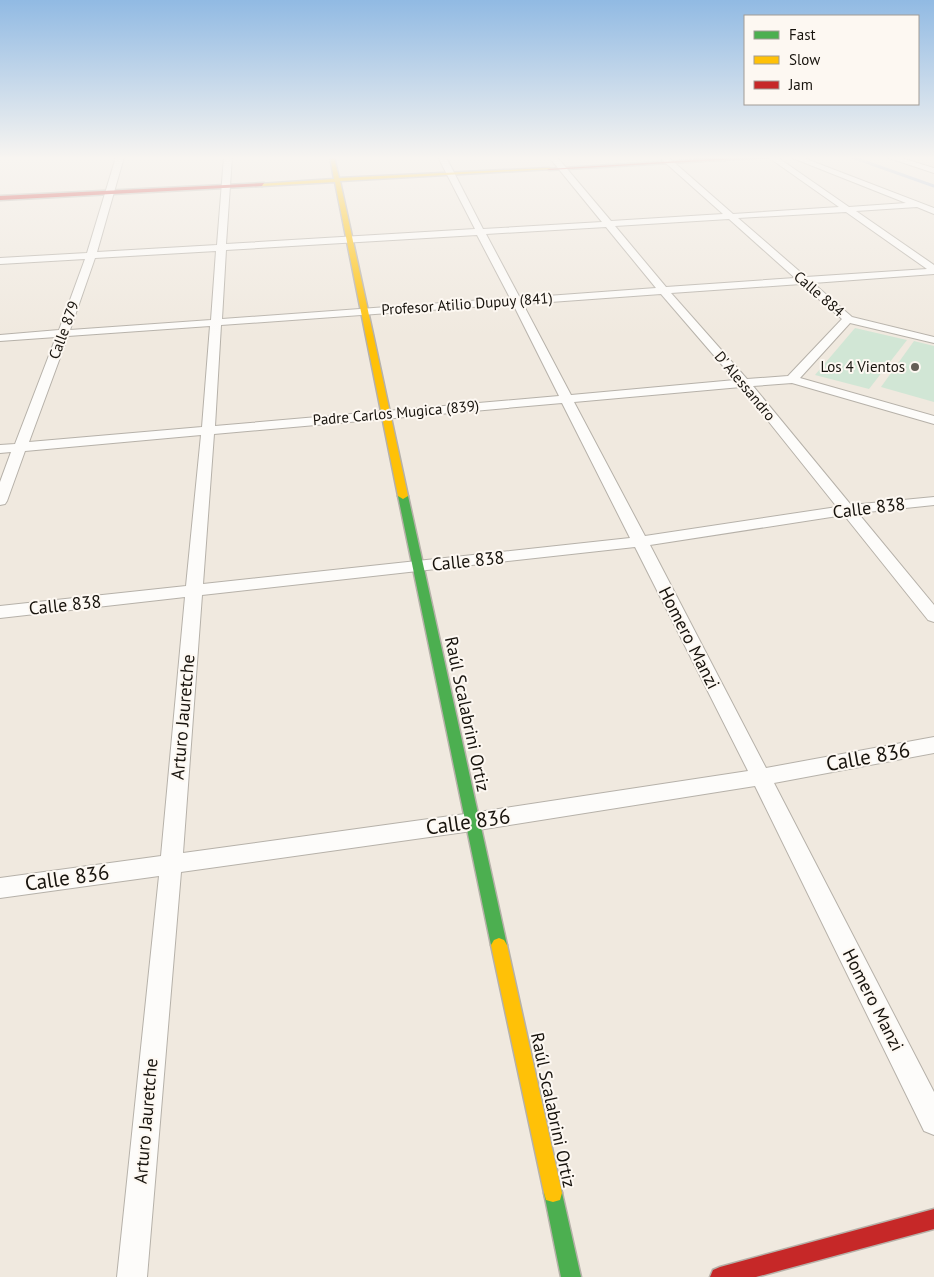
<svg xmlns="http://www.w3.org/2000/svg" width="934" height="1277" viewBox="0 0 934 1277" font-family="'PT Sans',sans-serif">
<style>
.green{fill:#d1e6d5}
.lines{fill:none;stroke-linecap:round;stroke-linejoin:round}
.stream{stroke:#b0c2dc;stroke-width:3}
.street-casing{stroke:#b6b1a9;stroke-width:2}
.fast-casing{stroke:#b6b1a9;stroke-width:3}
.slow-casing{stroke:#b6b1a9;stroke-width:3}
.jam-casing{stroke:#b6b1a9;stroke-width:3}
.street{fill:#fdfcfa;fill-rule:evenodd}
.fast{fill:#4caf50;fill-rule:evenodd}
.slow{fill:#ffc107;fill-rule:evenodd}
.jam{fill:#c62828;fill-rule:evenodd}
.poi-dot{fill:#635e56;stroke:#fdf8f2;stroke-width:2}
.labels{text-anchor:middle;stroke-width:4;stroke-linejoin:round;paint-order:stroke}
.far-street-label{font-size:15px;fill:#17130d;stroke:#fdf8f2}
.far-poi-label{font-size:15px;fill:#17130d;stroke:#fdf8f2;text-anchor:end}
.street-label{font-size:18px;fill:#17130d;stroke:#fdf8f2}
.near-street-label{font-size:21px;fill:#17130d;stroke:#fdf8f2}
</style>
<rect width="100%" height="100%" fill="#f0e9df"/>
<!-- green -->
<g class="green">
<path d="M855 328 907 340 869 389 815 375Z"/>
<path d="M914 341 934 346V402L881 387Z"/>
</g>
<g class="lines">
<!-- stream -->
<path class="stream" d="M852 157 934 186"/>
<!-- street casing -->
<g class="street-casing">
<g id="street">
<path d="M116 157H124L97 252 217 245 224 157H232L226 244 475 229 438 157H446L483 229 602 222 549 157H557L611 221 723 214 659 157H668L733 214 839 207 768 157H777L849 207 906 203 790 157H801L934 208V214L917 207 856 211 934 265V274L813 283 852 317 934 337V343L850 323 800 378 934 416V424L792 383 753 386 851 505 934 497V505L858 513 934 605V622L928 620 844 515 650 545 766 768 934 737V753L774 783 934 1092V1135L924 1131 755 786 472 831 181 872 147 1277H117L159 876 0 898V878L161 856 185 597 0 618V606L186 586 201 435 25 451 7 501 5 504 0 505V482L11 452 0 453V445L15 444 56 337 0 341V335L59 330 85 259 0 264V258L87 253ZM846 212 927 269 806 277 738 218ZM729 219 795 278 666 287 615 226ZM606 227 656 288 520 298 486 234ZM477 235 510 298 222 319 226 250ZM216 251 211 320 70 330 95 258ZM801 284 842 319 788 376 747 379 671 293ZM661 294 735 380 571 395 523 304ZM513 304 559 396 215 426 221 325ZM210 326 202 427 29 442 68 336ZM741 387 837 507 645 536 574 402ZM562 403 630 538 203 584 214 434ZM635 547 748 771 472 813 183 853 202 595Z"/>
<path d="M886 157H898L934 168V173Z"/>
</g>
</g>
<!-- fast casing -->
<g class="fast-casing">
<g id="fast">
<path d="M403 493 408 496 507 945 504 950 499 952 494 950 491 945 398 496Z"/>
<path d="M553 1184 560 1186 562 1193 581 1277H561L544 1193 546 1186Z"/>
</g>
</g>
<!-- slow casing -->
<g class="slow-casing">
<g id="slow">
<path d="M330 157H334L339 178 549 168 551 169 340 181 408 496 403 499 398 496 335 182 262 186 259 184 334 179Z"/>
<path d="M499 938 504 940 507 945 562 1193 560 1200 553 1202 546 1200 544 1193 491 945 494 940Z"/>
</g>
</g>
<!-- jam casing -->
<g class="jam-casing">
<g id="jam">
<path d="M743 157H773L549 170 547 169Z"/>
<path d="M264 183 262 186 0 200V196Z"/>
<path d="M934 1209V1229L756 1277H710L713 1270 720 1267Z"/>
</g>
</g>
<!-- street -->
<use href="#street" class="street"/>
<!-- fast -->
<use href="#fast" class="fast"/>
<!-- slow -->
<use href="#slow" class="slow"/>
<!-- jam -->
<use href="#jam" class="jam"/>
</g>
<!-- sky -->
<linearGradient id="sky" x2="0" y2="1"><stop stop-color="#91bae3"/><stop offset="0.47" stop-color="#f8f5f1"/><stop offset="1" stop-color="#f8f5f1" stop-opacity="0"/></linearGradient>
<rect width="934" height="336" fill="url(#sky)"/>
<!-- markers -->
<circle class="poi-dot" cx="915" cy="367" r="5"/>
<g class="labels">
<!-- far-street labels -->
<g class="far-street-label">
<text transform="translate(819 294) rotate(41)" y="5">Calle 884</text>
<text transform="translate(467 304) rotate(-4)" y="5">Profesor Atilio Dupuy (841)</text>
<text transform="translate(64 330) rotate(-70)" y="5">Calle 879</text>
<text transform="translate(745 386) rotate(50)" y="5">D' Alessandro</text>
<text transform="translate(396 413) rotate(-5)" y="5">Padre Carlos Mugica (839)</text>
</g>
<!-- far-poi labels -->
<g class="far-poi-label">
<text x="905" y="372">Los 4 Vientos</text>
</g>
<!-- street labels -->
<g class="street-label">
<text transform="translate(869 508) rotate(-7)" y="6">Calle 838</text>
<text transform="translate(468 561) rotate(-6)" y="6">Calle 838</text>
<text transform="translate(65 605) rotate(-6)" y="6">Calle 838</text>
<text transform="translate(689 638) rotate(63)" y="6">Homero Manzi</text>
<text transform="translate(467 714) rotate(78)" y="6">Raúl Scalabrini Ortiz</text>
<text transform="translate(183 717) rotate(-85)" y="6">Arturo Jauretche</text>
<text transform="translate(873 1000) rotate(63)" y="6">Homero Manzi</text>
<text transform="translate(553 1110) rotate(78)" y="6">Raúl Scalabrini Ortiz</text>
<text transform="translate(146 1121) rotate(-85)" y="6">Arturo Jauretche</text>
</g>
<!-- near-street labels -->
<g class="near-street-label">
<text transform="translate(868 757) rotate(-10)" y="7">Calle 836</text>
<text transform="translate(468 822) rotate(-8)" y="7">Calle 836</text>
<text transform="translate(67 878) rotate(-8)" y="7">Calle 836</text>
</g>
</g>
<!-- legend -->
<rect x="744" y="15" width="175" height="90" fill="#fdf8f2" stroke="#a19c96"/>
<rect x="754" y="31" width="25" height="8" fill="#4caf50" stroke="#a19c96"/>
<text x="789" y="40" font-size="15" fill="#17130d">Fast</text>
<rect x="754" y="56" width="25" height="8" fill="#ffc107" stroke="#a19c96"/>
<text x="789" y="65" font-size="15" fill="#17130d">Slow</text>
<rect x="754" y="81" width="25" height="8" fill="#c62828" stroke="#a19c96"/>
<text x="789" y="90" font-size="15" fill="#17130d">Jam</text>
</svg>
